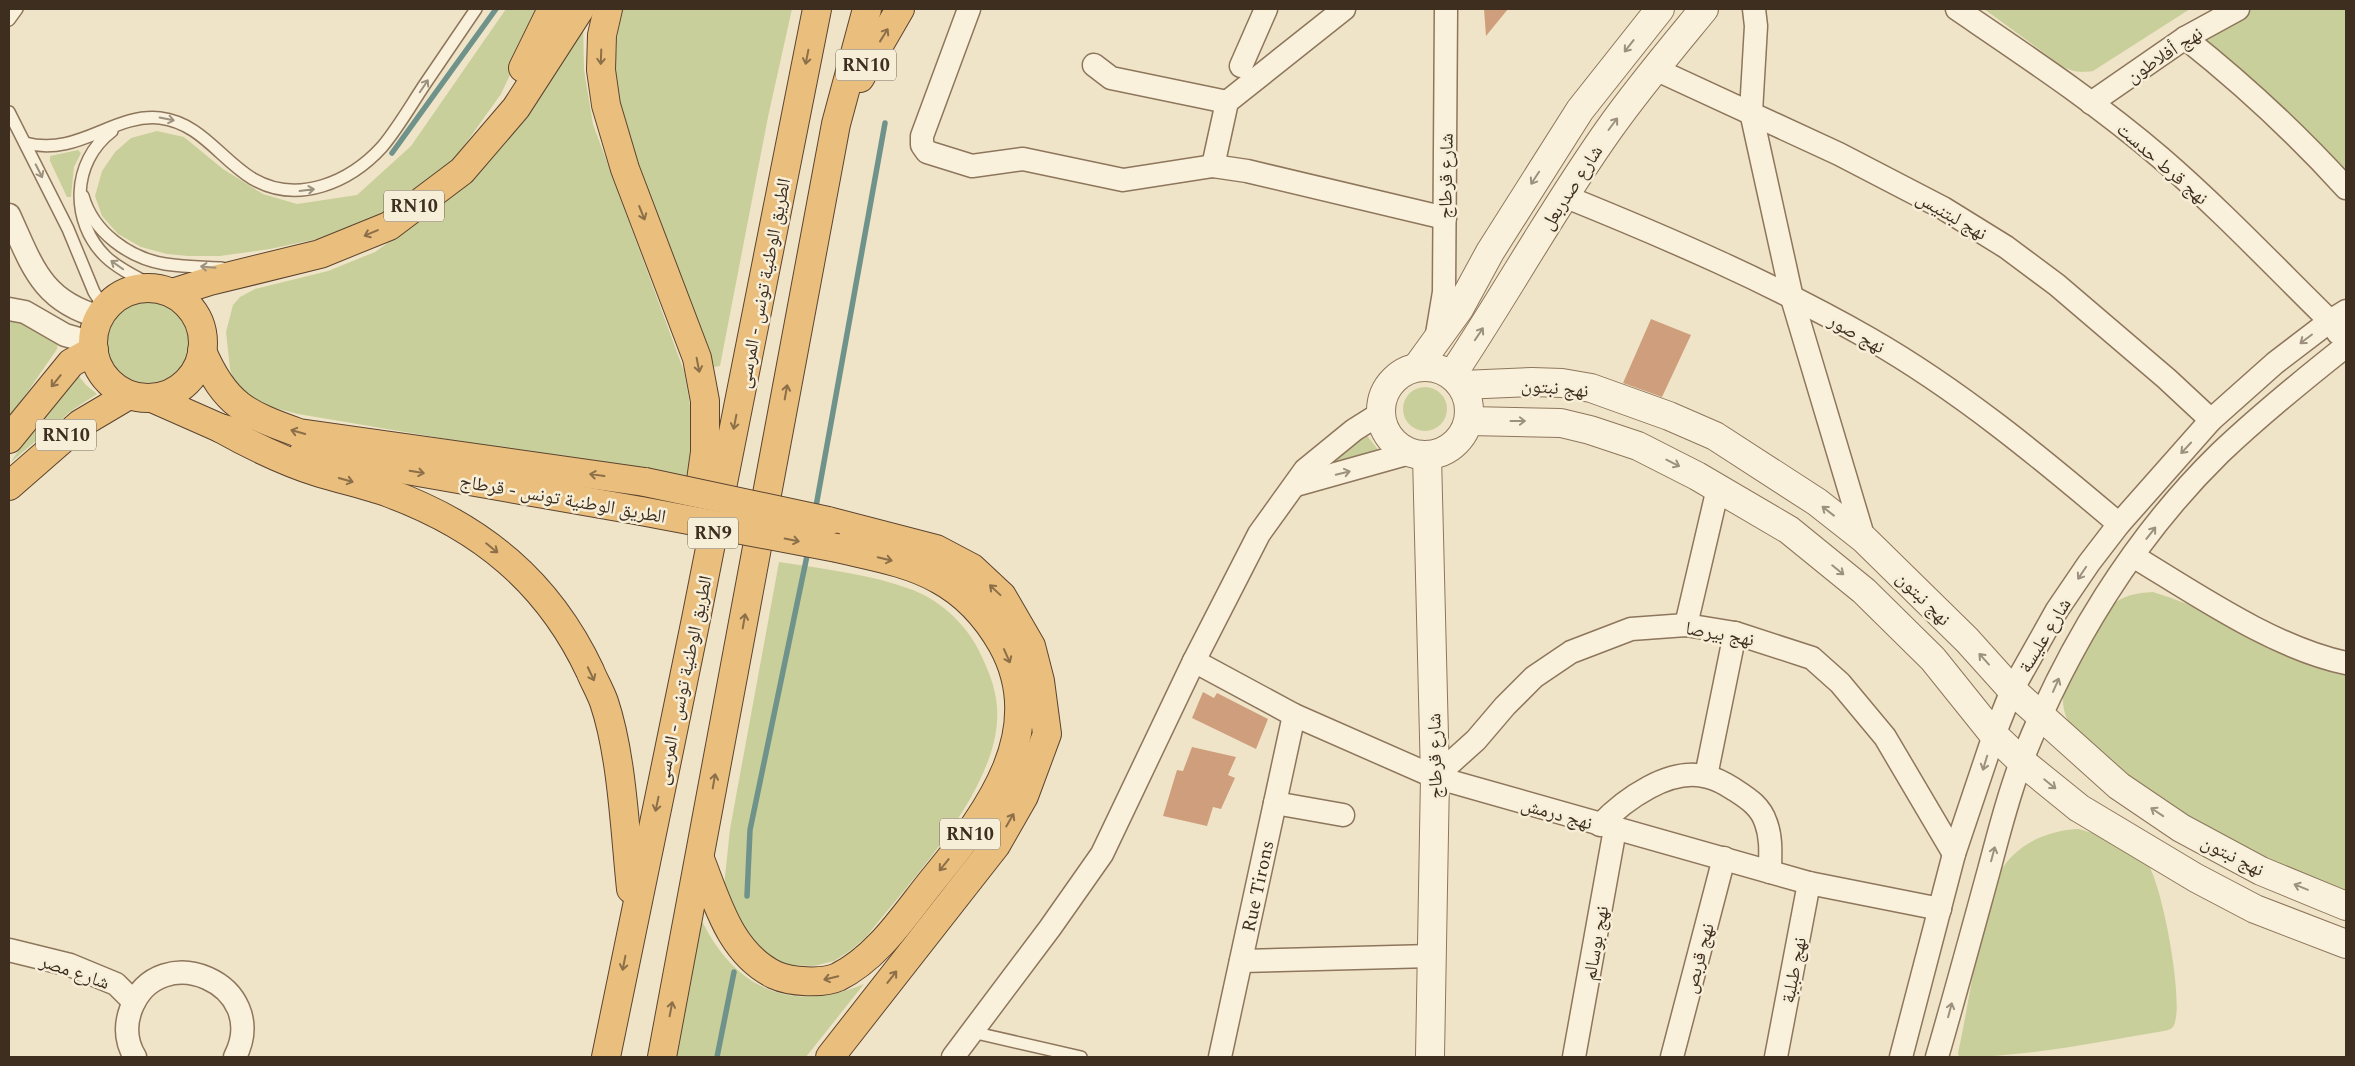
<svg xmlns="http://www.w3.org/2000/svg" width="2355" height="1066" viewBox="0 0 2355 1066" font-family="Spectral,'Noto Naskh Arabic',serif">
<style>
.green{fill:#c9cf9b}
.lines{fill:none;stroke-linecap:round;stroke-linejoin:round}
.stream{stroke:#6f938a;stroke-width:5.5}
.building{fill:#cf9f7d}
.service-casing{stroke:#8d765c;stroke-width:14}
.minor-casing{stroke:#8d765c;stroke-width:25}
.tertiary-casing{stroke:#8d765c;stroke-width:30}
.trunk-casing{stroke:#5b4430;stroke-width:30}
.service{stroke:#faf1dc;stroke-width:11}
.minor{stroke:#faf1dc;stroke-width:22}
.tertiary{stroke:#faf1dc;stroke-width:28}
.trunk{stroke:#eabe7c;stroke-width:28}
.trunk-bridge-casing{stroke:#5b4430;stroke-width:30;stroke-linecap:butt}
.trunk-bridge{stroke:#eabe7c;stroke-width:28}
.oneway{stroke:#8b6f49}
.oneway2{stroke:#9c907e}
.labels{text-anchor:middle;stroke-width:5;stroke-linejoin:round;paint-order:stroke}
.shield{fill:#f7eed8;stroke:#756857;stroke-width:1}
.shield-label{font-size:18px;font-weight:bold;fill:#3d2e20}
.street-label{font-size:19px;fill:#3d2e20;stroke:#f7eed8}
</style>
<rect width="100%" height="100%" fill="#f0e4c8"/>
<!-- green -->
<g class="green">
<path d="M506 9H541L501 94 456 157 390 212 322 238 270 249 220 256H188L167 254 141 247 118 234 102 216 95 196 102 171 115 152 131 138 157 131 184 137 223 169 263 194 297 204 357 195 411 146Z"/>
<path d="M621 9H792L768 117 720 366 714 367C694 308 670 250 648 191 636 157 622 121 617 85 614 60 617 33 621 9Z"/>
<path d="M1984 9H2190L2093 71C2080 73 2073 72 2062 66Z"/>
<path d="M2242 9H2346V182L2197 33Z"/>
<path d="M583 20 584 70 593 124 684 371 694 428 690 480 298 414 271 407 253 398 234 381 230 369 226 332 233 305 240 297 255 289 328 271 375 252 438 207 466 181Z"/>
<path d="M78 150 81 153 74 167 71 197H67L50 161V156Z"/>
<circle cx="148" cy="341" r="42"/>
<path d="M16 320 58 341 57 349 9 419V322Z"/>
<path d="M74 370 86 385 97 394 71 411 10 463Z"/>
<circle cx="1425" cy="409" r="22"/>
<path d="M1365 433 1382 455 1319 471Z"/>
<path d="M779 562C824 569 870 574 913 590 943 602 969 627 982 657 992 678 999 699 997 722 992 795 910 882 866 937L851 950 834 961 814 966 785 965 768 958 743 932 724 886 730 829Z"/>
<path d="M2153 592C2220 612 2279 653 2346 675V894L2300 875 2184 818 2076 736C2069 724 2062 712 2063 697 2065 679 2102 613 2116 602 2128 594 2139 593 2153 592Z"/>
<path d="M2079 829C2096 834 2134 846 2145 859 2162 880 2183 996 2175 1022 2174 1028 2170 1030 2164 1031 2097 1042 2028 1057 1959 1057L1958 1053C1969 1003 1975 952 1990 903 1993 894 1995 882 1999 874 2015 844 2048 830 2079 829Z"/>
<path d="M698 922 703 923C737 991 794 1013 864 984L806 1057H673Z"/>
</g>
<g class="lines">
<!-- stream -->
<g class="stream">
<path d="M392 153 496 9"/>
<path d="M815 512 885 123"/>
<path d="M747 896 750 830 808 551"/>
<path d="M717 1057 734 972"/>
</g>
</g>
<!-- building -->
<g class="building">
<path d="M1484 9H1508L1486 36Z"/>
<path d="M1651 319 1691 335 1662 397 1623 383Z"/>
<path d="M1203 692 1214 698 1217 693 1268 719 1256 749 1192 718Z"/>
<path d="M1192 747 1236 757 1228 775 1235 778 1221 809 1213 807 1207 826 1163 816 1177 770 1183 771Z"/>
</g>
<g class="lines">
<!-- service casing -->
<g class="service-casing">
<g id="service">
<path d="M9 20 17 9"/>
<path d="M9 112 68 229 94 292 105 309"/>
<path d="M112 131C71 162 70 222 106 257 121 271 141 279 159 289"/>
<path d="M25 143C79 157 113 113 160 118 201 123 220 159 253 179 298 205 350 182 382 147 398 128 411 105 425 84 442 59 459 34 476 9"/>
<path d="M83 196C93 232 129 258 165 264 184 267 203 267 222 268"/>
<path d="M972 1032 1081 1057"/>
</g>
</g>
<!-- minor casing -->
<g class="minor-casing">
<g id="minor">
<path d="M969 9 922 136V145L927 152 972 166 1023 159 1123 180 1213 166 1247 171 1445 218"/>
<path d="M1754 9 1756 26 1751 112 1792 298 1864 539"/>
<path d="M1957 9C2026 56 2097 103 2161 158 2220 209 2274 266 2330 321L2338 333"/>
<path d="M2185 38C2243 84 2296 133 2346 188"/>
<path d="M1094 65 1111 78 1227 102"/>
<path d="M1241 66 1266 9"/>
<path d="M1655 69 1839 154 1943 208 2006 247 2057 285 2167 379 2211 420"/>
<path d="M2091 103 2185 38 2238 9"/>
<path d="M1213 166 1227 102 1344 9"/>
<path d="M1564 196C1668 238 1772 283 1870 339 1959 390 2040 457 2119 524"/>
<path d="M9 215C32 265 41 301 100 317"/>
<path d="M9 309 25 312 65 335 93 343"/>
<path d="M1436 340 1444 292 1446 9"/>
<path d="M1296 485 1410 453"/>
<path d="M2133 556C2196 594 2274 648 2346 663"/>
<path d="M1686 625 1718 488"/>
<path d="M1194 661 1294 715 1435 777 1809 883 1940 909"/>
<path d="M1706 776 1735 633"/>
<path d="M1435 777 1476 740 1505 706 1534 677 1571 652 1631 629 1686 625 1735 633 1812 658 1840 683 1885 737 1954 854"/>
<path d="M1275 803 1343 815"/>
<path d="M1600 825C1624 800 1670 766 1708 777 1718 779 1727 785 1735 790 1749 799 1761 807 1766 823 1772 839 1770 856 1770 872"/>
<path d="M9 950 70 965 116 984 134 1002"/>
<path d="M1241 961 1431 956"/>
<path d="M135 1057C126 1042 125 1025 131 1009 159 936 272 984 235 1057"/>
<path d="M953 1057 1050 928 1102 854 1194 661 1259 534 1305 470 1354 430 1381 413"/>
<path id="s1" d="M1220 1057 1294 715"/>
<path d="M1574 1057 1615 829"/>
<path d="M1672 1057 1724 858"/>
<path d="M1776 1057 1809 883"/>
<path d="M1901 1057 1954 854 1994 735 2012 690 2057 610 2089 563 2119 524 2211 420 2275 363 2330 321 2346 311"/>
<path d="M1937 1057C1955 995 1972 932 1989 870 1999 833 2008 795 2022 760 2067 647 2133 538 2220 453 2260 415 2303 380 2346 346"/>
</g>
</g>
<!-- tertiary casing -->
<g class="tertiary-casing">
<g id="tertiary">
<circle cx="1425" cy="411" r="44"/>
<path d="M1417 367 1459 309 1490 252 1580 110 1660 9"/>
<path d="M1452 375C1506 294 1553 208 1610 128 1639 87 1672 48 1704 9"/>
<path d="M1462 385 1532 382 1562 383 1591 388 1669 416 1715 436 1817 502 1864 539 1967 640 2012 690 2119 786 2181 828 2261 871 2346 906"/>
<path d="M1469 421 1561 423 1590 430 1638 446 1697 476 1789 530 1864 591 1933 659 1994 735 2021 761 2079 808 2196 878 2255 909 2346 944"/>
<path d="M1427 456 1435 777 1430 1057"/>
</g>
</g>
<!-- trunk casing -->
<g class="trunk-casing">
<g id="trunk">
<path d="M608 9 602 35 601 70 606 105 625 169 697 358 705 401V452L696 516"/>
<path d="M523 68 552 9"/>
<path d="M860 78 900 9"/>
<circle cx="148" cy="343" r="55"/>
<path d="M172 293 210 281 320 254 389 226 462 171 516 108 580 9"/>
<path d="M202 351C225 405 246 414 299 433L645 482"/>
<path d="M152 398 220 428 239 433"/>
<path d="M220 428C252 446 285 462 320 473 343 480 367 485 389 493 481 527 548 582 590 671 594 681 600 691 604 702 622 755 625 832 631 889"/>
<path d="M9 439 71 363 94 350"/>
<path d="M304 452 641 511"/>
<path d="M9 486 80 424 129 395"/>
<path d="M828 521 936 549 972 568 1002 596 1031 646 1040 681 1047 734 1024 796 996 845 830 1057"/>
<path d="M700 859C717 902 730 953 775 975 790 982 823 984 838 977 880 956 907 911 936 876 989 811 1050 730 1002 644 986 616 966 594 938 579 908 562 870 556 837 548"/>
<path d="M606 1057 696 619 817 9"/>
<path d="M662 1057 836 124 867 9"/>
</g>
</g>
<!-- service -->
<use href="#service" class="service"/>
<!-- minor -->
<use href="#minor" class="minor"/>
<!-- tertiary -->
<use href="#tertiary" class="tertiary"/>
<!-- trunk -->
<use href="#trunk" class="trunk"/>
<!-- trunk-bridge casing -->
<g class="trunk-bridge-casing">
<g id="trunk-bridge">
<path d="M645 482 828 521"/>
<path d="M641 511 837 548"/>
</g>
</g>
<!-- trunk-bridge -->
<use href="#trunk-bridge" class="trunk-bridge"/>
</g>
<!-- one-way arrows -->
<defs><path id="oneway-shaft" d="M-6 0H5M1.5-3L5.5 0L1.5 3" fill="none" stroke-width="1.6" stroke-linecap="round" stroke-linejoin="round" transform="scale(1.25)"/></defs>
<g class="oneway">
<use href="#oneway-shaft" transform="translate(884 35) rotate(-58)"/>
<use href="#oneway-shaft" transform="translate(601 57) rotate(92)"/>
<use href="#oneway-shaft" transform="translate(807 57) rotate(101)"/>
<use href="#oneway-shaft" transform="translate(642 213) rotate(68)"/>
<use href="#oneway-shaft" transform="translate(371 233) rotate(157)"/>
<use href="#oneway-shaft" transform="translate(698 365) rotate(79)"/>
<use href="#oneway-shaft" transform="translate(56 381) rotate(129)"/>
<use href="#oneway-shaft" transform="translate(786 392) rotate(-80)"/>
<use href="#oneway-shaft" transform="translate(735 422) rotate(101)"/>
<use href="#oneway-shaft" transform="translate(298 432) rotate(-164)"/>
<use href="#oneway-shaft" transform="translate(417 472) rotate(10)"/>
<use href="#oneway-shaft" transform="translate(597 475) rotate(-172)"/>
<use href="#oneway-shaft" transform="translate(346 480) rotate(16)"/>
<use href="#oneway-shaft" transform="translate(792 540) rotate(11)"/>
<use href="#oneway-shaft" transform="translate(492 548) rotate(39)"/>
<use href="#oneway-shaft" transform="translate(885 559) rotate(14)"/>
<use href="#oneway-shaft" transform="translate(995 590) rotate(-137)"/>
<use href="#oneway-shaft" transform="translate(744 621) rotate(-80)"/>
<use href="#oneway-shaft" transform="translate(1007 656) rotate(66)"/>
<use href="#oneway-shaft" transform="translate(591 674) rotate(65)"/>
<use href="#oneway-shaft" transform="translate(714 781) rotate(-80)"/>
<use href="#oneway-shaft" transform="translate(657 804) rotate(102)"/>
<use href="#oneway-shaft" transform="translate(1010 820) rotate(-60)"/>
<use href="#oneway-shaft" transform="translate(944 865) rotate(129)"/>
<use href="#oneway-shaft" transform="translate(624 963) rotate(101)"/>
<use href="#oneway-shaft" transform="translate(892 977) rotate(-52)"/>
<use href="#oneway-shaft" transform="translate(831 978) rotate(167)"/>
<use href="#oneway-shaft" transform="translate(671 1009) rotate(-79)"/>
</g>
<g class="oneway2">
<use href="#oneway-shaft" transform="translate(1629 46) rotate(128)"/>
<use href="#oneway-shaft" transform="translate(424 86) rotate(-56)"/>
<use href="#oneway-shaft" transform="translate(167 119) rotate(11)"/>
<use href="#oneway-shaft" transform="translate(1613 124) rotate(-53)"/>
<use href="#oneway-shaft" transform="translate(39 171) rotate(63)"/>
<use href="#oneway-shaft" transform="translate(1535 178) rotate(123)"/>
<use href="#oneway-shaft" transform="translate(307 190) rotate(-7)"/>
<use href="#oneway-shaft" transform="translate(117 265) rotate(-145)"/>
<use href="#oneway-shaft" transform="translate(208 267) rotate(-175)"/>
<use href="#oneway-shaft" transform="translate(1479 334) rotate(-56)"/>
<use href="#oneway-shaft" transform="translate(2306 339) rotate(143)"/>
<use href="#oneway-shaft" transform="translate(1518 421)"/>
<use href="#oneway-shaft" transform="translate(2186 448) rotate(133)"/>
<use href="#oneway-shaft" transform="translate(1673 463) rotate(27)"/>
<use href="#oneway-shaft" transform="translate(1343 473) rotate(-14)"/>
<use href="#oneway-shaft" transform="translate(1828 511) rotate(-142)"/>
<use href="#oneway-shaft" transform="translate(2151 533) rotate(-52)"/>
<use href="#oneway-shaft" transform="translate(1838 570) rotate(39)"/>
<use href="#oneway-shaft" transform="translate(2082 573) rotate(124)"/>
<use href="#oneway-shaft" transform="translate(1984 659) rotate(-132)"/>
<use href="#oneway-shaft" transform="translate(2056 685) rotate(-66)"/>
<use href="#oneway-shaft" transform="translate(1985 763) rotate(107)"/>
<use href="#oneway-shaft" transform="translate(2050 784) rotate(39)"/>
<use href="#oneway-shaft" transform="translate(2157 812) rotate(-146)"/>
<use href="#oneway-shaft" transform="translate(1993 854) rotate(-75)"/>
<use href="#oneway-shaft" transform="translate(2301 887) rotate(-158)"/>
<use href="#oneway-shaft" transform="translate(1950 1010) rotate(-75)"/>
</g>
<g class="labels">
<!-- shield labels -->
<g class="shield">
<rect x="836" y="49.5" width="60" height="31" rx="4"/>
<rect x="384" y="190.5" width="60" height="31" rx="4"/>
<rect x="36" y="419.5" width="60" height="31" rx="4"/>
<rect x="688" y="517.5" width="50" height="31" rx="4"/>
<rect x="940" y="818.5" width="60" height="31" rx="4"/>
</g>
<g class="shield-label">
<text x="866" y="71">RN10</text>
<text x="414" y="212">RN10</text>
<text x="66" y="441">RN10</text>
<text x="713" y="539">RN9</text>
<text x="970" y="840">RN10</text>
</g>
<!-- street labels -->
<g class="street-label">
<text transform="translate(2164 54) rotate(-33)" y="7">نهج أفلاطون</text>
<text transform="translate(2163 163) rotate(41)" y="7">نهج قرط حدست</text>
<text transform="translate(1445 176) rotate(-89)" y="7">شارع قرطاج</text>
<text transform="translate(1571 187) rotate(-57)" y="7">شارع صدربعل</text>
<text transform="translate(1952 215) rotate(30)" y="7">نهج لبتنيس</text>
<text transform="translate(763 283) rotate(-79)" y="7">الطريق الوطنية تونس - المرسى</text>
<text transform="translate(1857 333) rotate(29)" y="7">نهج صور</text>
<text transform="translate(1555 387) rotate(5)" y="7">نهج نبتون</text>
<text transform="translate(563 498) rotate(10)" y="7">الطريق الوطنية تونس - قرطاج</text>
<text transform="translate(1924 598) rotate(45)" y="7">نهج نبتون</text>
<text transform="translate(1720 633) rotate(10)" y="7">نهج بيرصا</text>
<text transform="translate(2044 635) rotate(-59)" y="7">شارع عليسة</text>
<text transform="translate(683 680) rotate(-78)" y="7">الطريق الوطنية تونس - المرسى</text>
<text transform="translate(1434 756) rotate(-91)" y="7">شارع قرطاج</text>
<text transform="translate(1557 813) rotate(16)" y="7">نهج درمش</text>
<text transform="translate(2233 855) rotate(27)" y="7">نهج نبتون</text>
<text dy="7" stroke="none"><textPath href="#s1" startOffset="175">Rue Tirons</textPath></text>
<text transform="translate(1595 943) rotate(-80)" y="7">نهج بوسالم</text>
<text transform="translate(1698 958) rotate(-75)" y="7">نهج قربص</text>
<text transform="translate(1793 970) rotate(-79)" y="7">نهج طبلبة</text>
<text transform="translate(75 971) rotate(19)" y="7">شارع مصر</text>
</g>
</g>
<!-- border -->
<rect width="2355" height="1066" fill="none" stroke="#3d2e20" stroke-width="20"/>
</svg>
